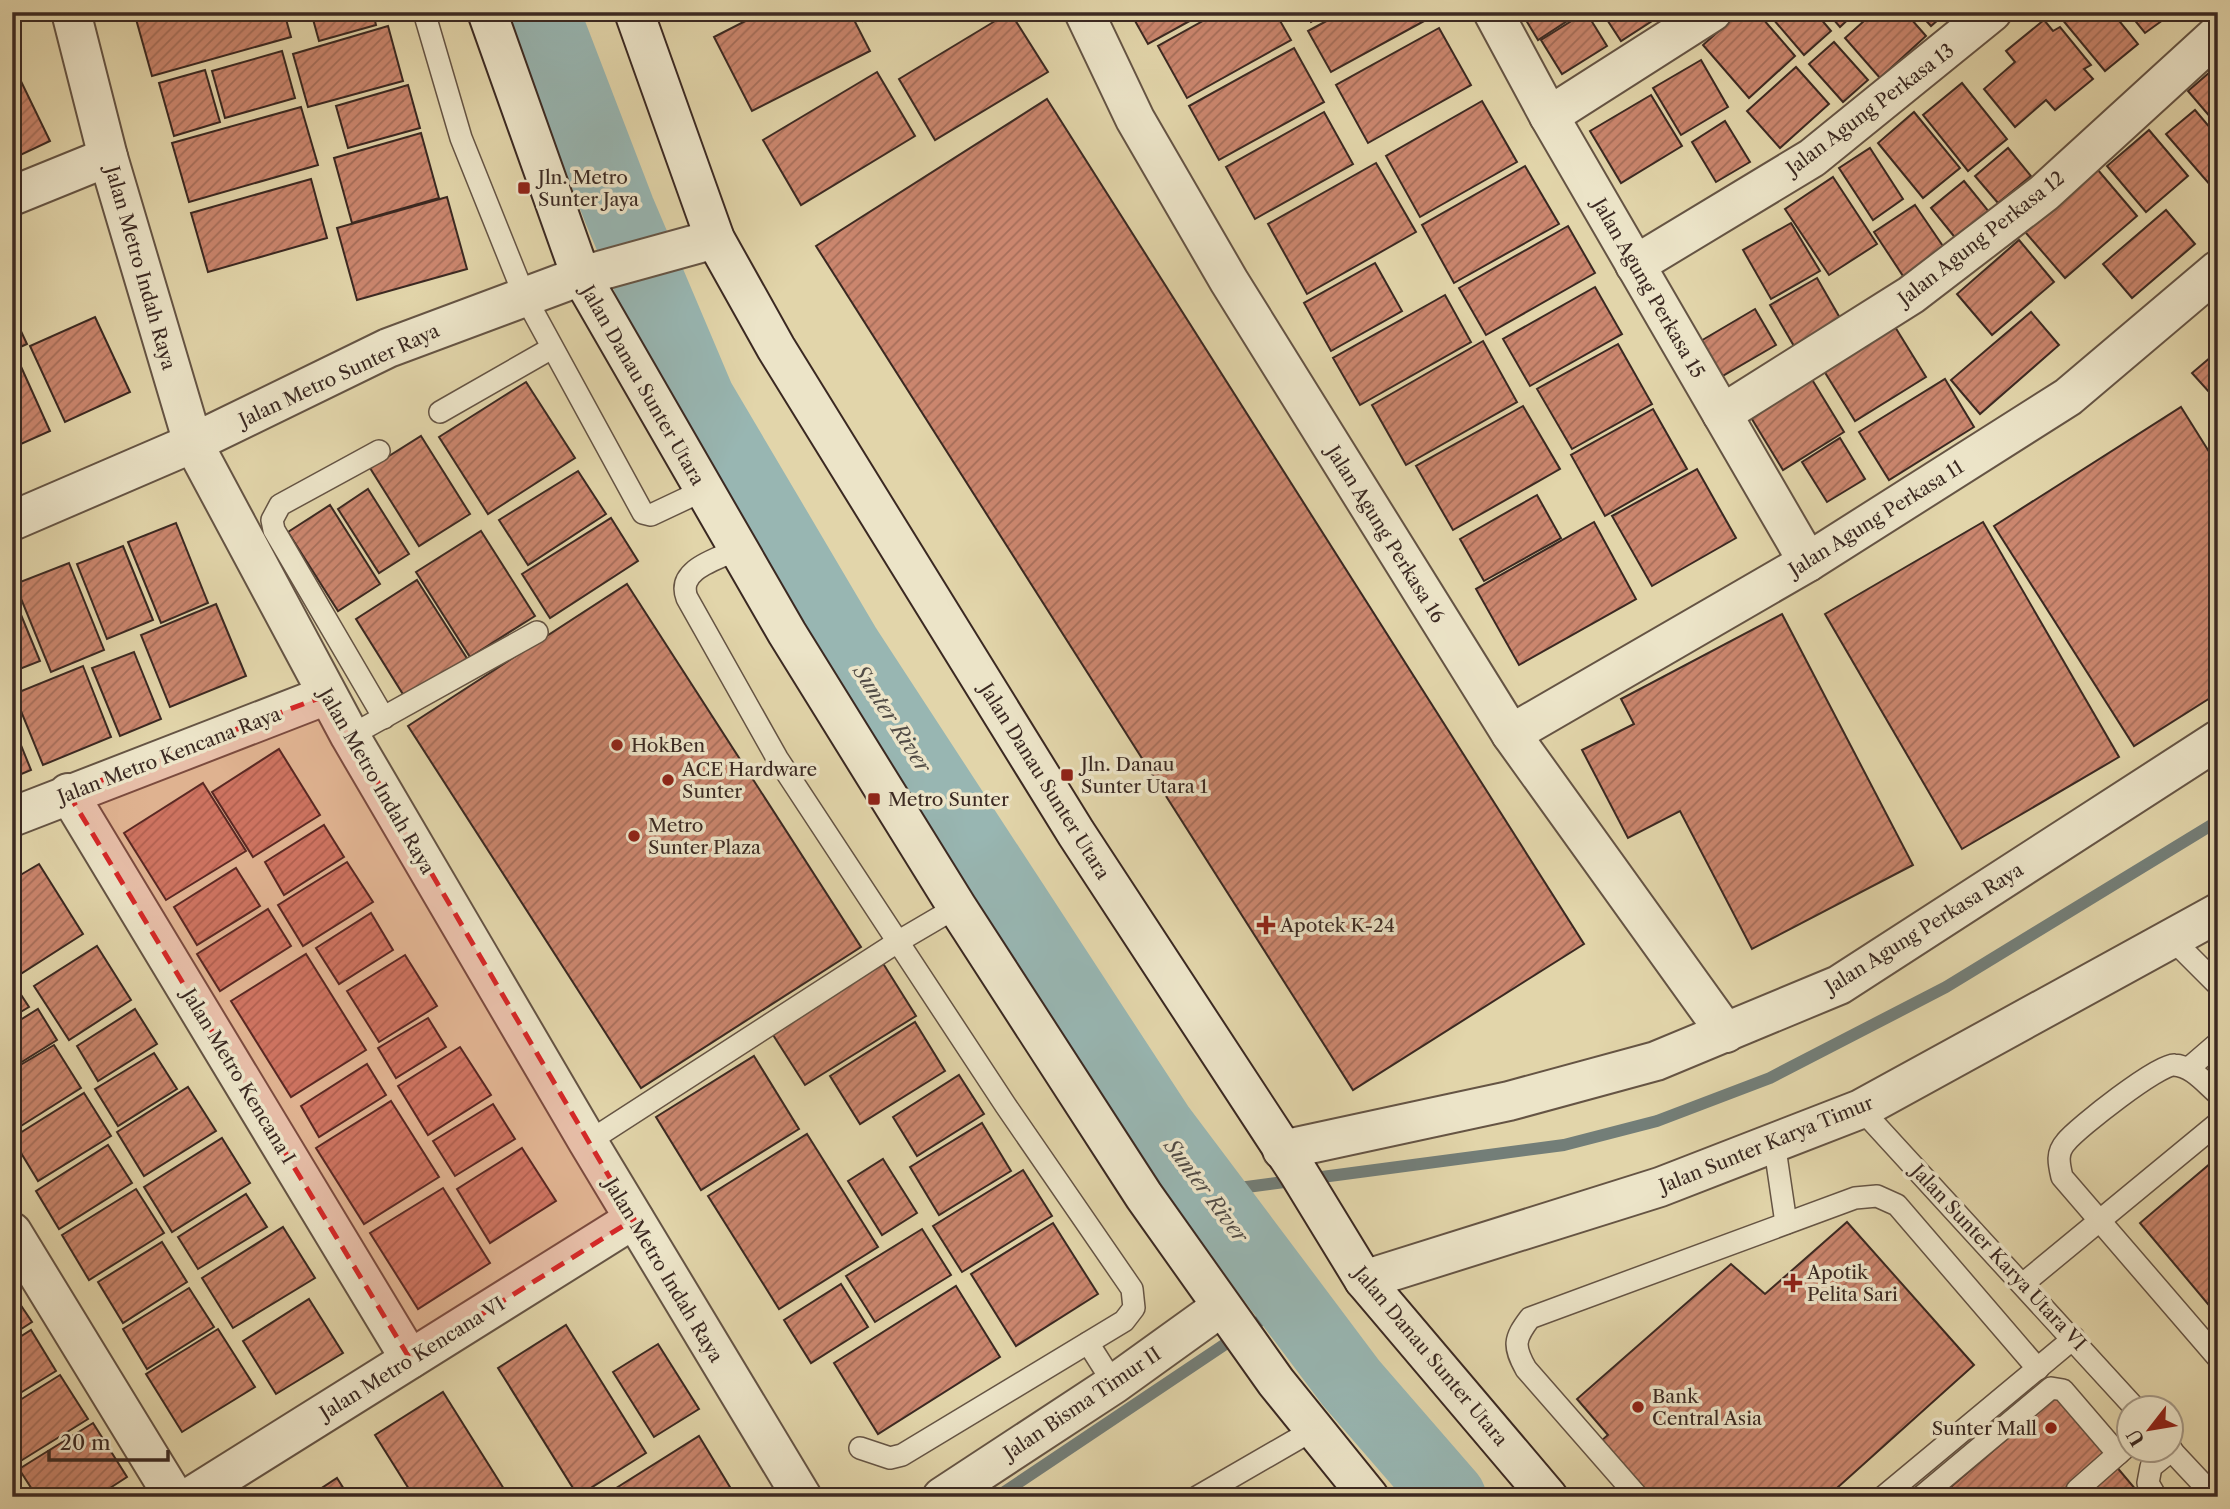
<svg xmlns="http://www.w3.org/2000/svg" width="2230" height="1509" viewBox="0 0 2230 1509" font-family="'Libre Caslon Text',serif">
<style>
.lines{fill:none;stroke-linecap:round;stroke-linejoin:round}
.stream{stroke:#737e78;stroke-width:12}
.river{stroke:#98b6b2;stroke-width:72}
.building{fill:url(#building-hatch);stroke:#3b2922;stroke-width:2}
.service-casing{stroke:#655444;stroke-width:24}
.minor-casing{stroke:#655444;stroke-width:42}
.tertiary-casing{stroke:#655444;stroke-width:42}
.secondary-casing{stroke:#3b2922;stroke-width:42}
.service{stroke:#ece4c8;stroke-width:21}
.minor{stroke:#ece4c8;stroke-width:38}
.tertiary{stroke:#ece4c8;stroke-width:38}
.secondary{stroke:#ece4c8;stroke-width:38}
.marked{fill:#d62828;fill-opacity:0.2;stroke:#d62828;stroke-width:5;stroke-dasharray:14 9;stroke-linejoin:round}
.poi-dot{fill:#8f2418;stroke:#ece4c8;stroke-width:2.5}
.labels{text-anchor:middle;stroke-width:7;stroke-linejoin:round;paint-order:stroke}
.street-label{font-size:19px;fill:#3b2922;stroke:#ece4c8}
.poi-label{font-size:19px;fill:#3b2922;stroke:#ece4c8;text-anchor:start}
.water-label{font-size:21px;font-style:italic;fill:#524c46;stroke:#ece4c8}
</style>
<defs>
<pattern id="building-hatch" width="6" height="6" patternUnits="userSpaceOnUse" patternTransform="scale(1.75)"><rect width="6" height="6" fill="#cb866e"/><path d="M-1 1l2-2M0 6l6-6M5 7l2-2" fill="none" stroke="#a66e5a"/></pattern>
</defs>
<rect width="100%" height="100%" fill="#e2d5aa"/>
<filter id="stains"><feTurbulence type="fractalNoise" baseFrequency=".00286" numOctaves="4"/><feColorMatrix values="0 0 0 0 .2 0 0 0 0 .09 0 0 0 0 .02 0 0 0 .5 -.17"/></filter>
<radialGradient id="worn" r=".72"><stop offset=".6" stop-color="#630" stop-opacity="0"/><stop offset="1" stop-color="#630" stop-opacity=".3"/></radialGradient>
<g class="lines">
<!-- stream -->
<g class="stream">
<path d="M1209 1192 1564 1145 1657 1121 1770 1078 1946 987 2218 821"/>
<path d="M997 1497 1288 1302"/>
</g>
<!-- river -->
<path class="river" d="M543 12 619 210 699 399 846 648 1158 1126 1351 1383 1450 1497"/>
</g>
<!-- building -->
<g class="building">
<path d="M134 12H284L291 37 152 76Z"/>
<path d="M311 12H373L376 25 319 41Z"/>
<path d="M763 12H850L870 51 752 111 714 37Z"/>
<path d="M860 12H885L863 21Z"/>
<path d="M1010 12 1048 72 935 140 899 79Z"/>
<path d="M1130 12H1206L1148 44Z"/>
<path d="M1219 12H1275L1291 40 1187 98 1158 46Z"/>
<path d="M1305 12H1328L1311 22Z"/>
<path d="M1343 12H1422L1426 20 1331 72 1308 31Z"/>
<path d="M1521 12H1581L1538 40Z"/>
<path d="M1586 12 1607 46 1562 74 1541 40Z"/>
<path d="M1602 12H1666L1621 41Z"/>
<path d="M1740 12H1757L1795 56 1749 98 1703 45Z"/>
<path d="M1767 12H1815L1831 31 1804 55Z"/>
<path d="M1827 12H1856L1840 27Z"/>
<path d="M1874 12H1905L1926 36 1880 78 1845 38Z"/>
<path d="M1918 12H1947L1931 26Z"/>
<path d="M2056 12H2112L2138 44 2105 71Z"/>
<path d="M2128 12H2174L2145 33Z"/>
<path d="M2044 20 2053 31 2060 27 2091 65 2084 69 2093 79 2055 110 2046 100 2015 127 1984 89 2015 62 2006 51Z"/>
<path d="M388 26 403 81 308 107 293 54Z"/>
<path d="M1439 28 1471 85 1368 143 1336 85Z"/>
<path d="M1834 42 1868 80 1843 102 1809 64Z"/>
<path d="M1294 48 1324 102 1219 160 1189 106Z"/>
<path d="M282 51 295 98 225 118 212 71Z"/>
<path d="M1701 60 1728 107 1681 135 1653 88Z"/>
<path d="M2218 65V126L2188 91Z"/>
<path d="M1796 67 1829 104 1780 148 1747 111Z"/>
<path d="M205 70 220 122 174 136 159 83Z"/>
<path d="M16 71 50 141 12 159V73Z"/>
<path d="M877 72 915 136 801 205 763 140Z"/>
<path d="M1962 83 2007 139 1968 171 1923 115Z"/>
<path d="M408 85 420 128 348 148 336 106Z"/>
<path d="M1651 95 1682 146 1621 183 1590 131Z"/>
<path d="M1047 99 1584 944 1353 1090 816 246Z"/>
<path d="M1482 101 1517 162 1420 217 1386 156Z"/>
<path d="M301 107 318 165 189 202 172 143Z"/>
<path d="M2195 110 2218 137V194L2166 134Z"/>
<path d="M1324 112 1353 164 1255 219 1226 167Z"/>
<path d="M1914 112 1960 168 1923 198 1878 143Z"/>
<path d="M1725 121 1750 162 1716 182 1692 142Z"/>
<path d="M2149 130 2188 176 2146 212 2107 166Z"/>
<path d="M421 133 439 198 352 223 334 158Z"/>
<path d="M1870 148 1903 199 1873 220 1839 168Z"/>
<path d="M2008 148 2031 176 1998 203 1975 176Z"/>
<path d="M1376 163 1416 232 1307 294 1268 224Z"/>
<path d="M2092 163 2137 216 2065 278 2020 226Z"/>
<path d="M1525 166 1559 224 1454 283 1422 225Z"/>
<path d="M1833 177 1877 244 1829 275 1785 209Z"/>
<path d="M311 179 327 238 208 272 191 213Z"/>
<path d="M1964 181 1990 213 1957 240 1931 208Z"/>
<path d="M447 197 467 269 357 300 337 228Z"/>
<path d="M1915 205 1949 255 1907 282 1874 232Z"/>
<path d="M2166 210 2195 244 2132 298 2103 264Z"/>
<path d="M1791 223 1820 271 1771 299 1743 250Z"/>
<path d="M1568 226 1595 273 1486 335 1459 288Z"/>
<path d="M2019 240 2054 282 1992 335 1957 294Z"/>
<path d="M1375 263 1402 311 1331 351 1304 303Z"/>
<path d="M1817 278 1840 318 1794 346 1770 305Z"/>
<path d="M1595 287 1622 334 1530 386 1503 339Z"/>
<path d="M1445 295 1471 342 1360 405 1333 358Z"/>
<path d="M1755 309 1776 345 1719 378 1699 342Z"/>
<path d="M12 312 27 344 12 351Z"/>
<path d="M2031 312 2059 345 1980 414 1951 380Z"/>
<path d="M95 317 130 392 65 422 30 346Z"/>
<path d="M1892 322 1926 377 1855 421 1821 366Z"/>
<path d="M1483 341 1517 402 1406 465 1372 405Z"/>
<path d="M1618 344 1652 404 1572 449 1537 389Z"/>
<path d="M2218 351V402L2192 373Z"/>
<path d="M18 360 50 431 12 448V362Z"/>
<path d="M1808 373 1844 432 1783 470 1747 411Z"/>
<path d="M1945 379 1974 427 1889 480 1859 432Z"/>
<path d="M526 382 575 458 488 514 439 437Z"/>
<path d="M1523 406 1560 469 1453 530 1416 466Z"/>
<path d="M2181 407 2218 466V693L2134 746 1994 526Z"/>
<path d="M1653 409 1687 469 1605 516 1571 455Z"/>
<path d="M421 436 470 514 419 546 370 468Z"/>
<path d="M1840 438 1865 479 1827 502 1802 462Z"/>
<path d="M1697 469 1736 538 1652 586 1612 516Z"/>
<path d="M578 471 606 514 528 565 499 520Z"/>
<path d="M368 489 409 554 379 573 338 509Z"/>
<path d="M1537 495 1561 538 1484 581 1460 539Z"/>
<path d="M330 505 380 584 338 611 288 532Z"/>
<path d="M611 518 638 561 550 618 522 574Z"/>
<path d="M1594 522 1636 599 1519 665 1476 589Z"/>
<path d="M1983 522 2119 757 1962 849 1825 614Z"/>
<path d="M176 523 208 603 161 623 128 542Z"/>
<path d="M481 531 535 616 470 657 416 572Z"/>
<path d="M123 546 153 620 107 639 77 564Z"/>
<path d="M69 563 104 650 51 672 15 584Z"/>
<path d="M417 580 468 660 406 699 356 619Z"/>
<path d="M627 584 861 947 641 1088 408 726Z"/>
<path d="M12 593 40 661 12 672Z"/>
<path d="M216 604 246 676 170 707 141 635Z"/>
<path d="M1782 614 1913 865 1752 949 1680 811 1628 838 1582 750 1634 724 1621 699Z"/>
<path d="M134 652 161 719 120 736 92 668Z"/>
<path d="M83 666 111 737 43 765 14 694Z"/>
<path d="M12 723 31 770 12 778Z"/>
<path d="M279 749 320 815 253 857 212 792Z"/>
<path d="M203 783 246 851 166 900 124 833Z"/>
<path d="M324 825 344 857 284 895 265 862Z"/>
<path d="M347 862 373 902 303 946 278 905Z"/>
<path d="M39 864 83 934 19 975 12 963V880Z"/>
<path d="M236 868 260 906 197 945 174 907Z"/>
<path d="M268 909 291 946 220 991 197 954Z"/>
<path d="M371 913 393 950 339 984 316 948Z"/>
<path d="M97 946 131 1000 69 1040 34 986Z"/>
<path d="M306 954 366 1050 291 1097 231 1001Z"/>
<path d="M405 955 437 1006 379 1042 347 991Z"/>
<path d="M879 957 916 1016 805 1085 768 1027Z"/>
<path d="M12 981 29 1007 12 1017Z"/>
<path d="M38 1009 57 1040 12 1068V1025Z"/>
<path d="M135 1009 157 1044 98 1081 77 1046Z"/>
<path d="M428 1018 446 1047 396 1078 378 1048Z"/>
<path d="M915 1022 945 1071 860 1124 830 1076Z"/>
<path d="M54 1045 81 1088 13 1131 12 1070Z"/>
<path d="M460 1047 491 1095 428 1135 398 1086Z"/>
<path d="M154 1053 177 1089 118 1126 95 1089Z"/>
<path d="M754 1056 799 1129 701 1190 656 1117Z"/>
<path d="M367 1064 386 1095 319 1137 301 1106Z"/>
<path d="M959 1075 984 1114 917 1156 893 1117Z"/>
<path d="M188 1087 216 1131 144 1176 117 1132Z"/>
<path d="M84 1093 111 1136 38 1181 12 1138Z"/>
<path d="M391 1101 439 1177 364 1224 316 1148Z"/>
<path d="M493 1104 515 1139 455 1176 433 1141Z"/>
<path d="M982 1123 1011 1171 939 1215 910 1167Z"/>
<path d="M807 1134 878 1247 779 1309 708 1196Z"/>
<path d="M222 1138 250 1183 172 1232 144 1187Z"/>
<path d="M108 1145 132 1183 59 1229 36 1191Z"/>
<path d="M522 1148 556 1201 490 1243 457 1189Z"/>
<path d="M2218 1157V1316L2140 1223Z"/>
<path d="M883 1159 917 1213 882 1235 848 1181Z"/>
<path d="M1023 1170 1052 1216 962 1272 933 1226Z"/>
<path d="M443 1188 490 1263 418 1309 370 1233Z"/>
<path d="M136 1189 164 1233 89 1280 62 1235Z"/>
<path d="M246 1194 267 1227 198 1269 178 1237Z"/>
<path d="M1847 1222 1974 1365 1827 1497H1651L1601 1441 1608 1435 1577 1399 1731 1264 1765 1294Z"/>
<path d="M1053 1223 1098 1294 1016 1346 971 1274Z"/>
<path d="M283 1227 315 1278 233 1328 202 1278Z"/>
<path d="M922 1229 951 1275 875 1322 846 1276Z"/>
<path d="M162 1242 187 1282 123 1323 98 1282Z"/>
<path d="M841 1284 868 1327 811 1363 784 1320Z"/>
<path d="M956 1286 1000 1357 878 1434 834 1363Z"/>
<path d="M189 1288 214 1327 147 1369 123 1329Z"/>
<path d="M12 1292 32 1322 12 1335Z"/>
<path d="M309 1299 343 1353 276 1394 243 1341Z"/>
<path d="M566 1325 646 1453 578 1496 498 1368Z"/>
<path d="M218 1329 255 1387 182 1432 146 1374Z"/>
<path d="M31 1330 56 1371 12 1398V1342Z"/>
<path d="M658 1344 699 1409 654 1437 613 1372Z"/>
<path d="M60 1375 88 1419 19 1462 12 1451V1405Z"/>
<path d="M443 1392 509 1497H414L375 1435Z"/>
<path d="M2057 1396 2142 1497H1939Z"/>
<path d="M93 1423 127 1477 96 1497H37L19 1469Z"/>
<path d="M699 1436 736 1497H602Z"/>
<path d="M12 1477 25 1497H12Z"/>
<path d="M337 1478 349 1497H308Z"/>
</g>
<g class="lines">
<!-- service casing -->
<g class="service-casing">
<g id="service">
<path d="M424 12 461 138 524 295 643 513 651 515 704 490"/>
<path d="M440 412 552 348"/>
<path d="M379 451 280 505 272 520 274 530 384 718"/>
<path d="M739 549C718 559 676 569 687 598L777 758 1006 1106 1132 1289 1134 1308 1124 1321 902 1455 890 1458 860 1448"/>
<path d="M350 736 537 632"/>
<path d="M2173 940 2218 985"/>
<path d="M2189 1068 2218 1043"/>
<path d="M2218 1094C2205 1083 2192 1066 2174 1065 2160 1063 2077 1128 2066 1142 2056 1153 2059 1164 2062 1177L2218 1358"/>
<path d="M1861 1109 2135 1408"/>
<path d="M588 1142 899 941 957 907"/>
<path d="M1774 1142 1786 1223"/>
<path d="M2024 1283 2218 1123"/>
<path d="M1088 1343 1114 1384"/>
<path d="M2170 1449 2215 1497"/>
<path d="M1197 1497 1313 1430"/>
<path d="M1638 1497 1526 1369C1513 1346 1514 1339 1530 1318L1855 1198 1877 1196 1897 1205 2038 1369"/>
<path d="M1883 1497 2074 1338"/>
<path d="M1921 1497 2051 1388 2063 1390 2118 1454"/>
<path d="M2083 1497 2077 1490 2127 1446"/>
<path d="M2156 1497 2148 1483 2151 1467 2172 1450"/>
</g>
</g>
<!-- minor casing -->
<g class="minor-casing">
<g id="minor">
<path d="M71 12 108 157 193 443 350 736 588 1142 802 1497"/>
<path d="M1084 12 1135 119 1229 281 1511 734 1726 1033"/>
<path d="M1493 12 1549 116 1808 562"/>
<path d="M1549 116 1712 12"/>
<path d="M12 196 108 157"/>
<path d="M1635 265 1812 158 1992 12"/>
<path d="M1722 414 1911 295 2044 193 2218 34"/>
<path d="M12 521 193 443 388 348 581 276 715 239"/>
<path d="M1511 734 1808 562 2068 397 2218 270"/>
<path d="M68 793 410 1359"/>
<path d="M12 817 327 695"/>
<path d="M1282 1150 1509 1101 1656 1061 1839 985 2218 740"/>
<path d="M12 1232 174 1497"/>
<path d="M1364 1280 1660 1187 1861 1109 2218 913"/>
<path d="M190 1497 634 1219"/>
</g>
</g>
<!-- tertiary casing -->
<g class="tertiary-casing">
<path id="tertiary" d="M942 1497 1114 1384 1221 1307"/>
</g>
<!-- secondary casing -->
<g class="secondary-casing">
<g id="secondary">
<path d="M487 12 581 276 787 633 957 907 1144 1196 1276 1382 1369 1497"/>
<path d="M634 12 715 239 776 348 1076 833 1298 1172 1364 1280 1548 1497"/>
</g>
</g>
<!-- service -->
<use href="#service" class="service"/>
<!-- minor -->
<use href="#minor" class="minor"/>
<!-- tertiary -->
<use href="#tertiary" class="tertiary"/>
<!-- secondary -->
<use href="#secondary" class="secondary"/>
</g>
<!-- marked area -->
<path class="marked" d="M327 695 634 1219 410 1359 68 793Z"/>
<!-- markers -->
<g class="poi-dot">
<rect x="517" y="181" width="14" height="14" rx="3.5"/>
<circle cx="617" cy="745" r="7"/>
<rect x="1060" y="768" width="14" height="14" rx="3.5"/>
<circle cx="668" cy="780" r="7"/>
<rect x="867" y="792" width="14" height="14" rx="3.5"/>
<circle cx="634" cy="836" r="7"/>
<path d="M1262.5 914.5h7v7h7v7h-7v7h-7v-7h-7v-7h7z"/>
<path d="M1789.5 1272.5h7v7h7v7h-7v7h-7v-7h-7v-7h7z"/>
<circle cx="1638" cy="1407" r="7"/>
<circle cx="2051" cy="1428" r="7"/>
</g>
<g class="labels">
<!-- street labels -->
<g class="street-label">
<text transform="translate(1870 109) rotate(-37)" y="7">Jalan Agung Perkasa 13</text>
<text transform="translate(1981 238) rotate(-38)" y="7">Jalan Agung Perkasa 12</text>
<text transform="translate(141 268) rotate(74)" y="7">Jalan Metro Indah Raya</text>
<text transform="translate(1649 288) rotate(60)" y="7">Jalan Agung Perkasa 15</text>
<text transform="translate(339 375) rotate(-25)" y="7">Jalan Metro Sunter Raya</text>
<text transform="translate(643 385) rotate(60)" y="7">Jalan Danau Sunter Utara</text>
<text transform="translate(1876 518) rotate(-32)" y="7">Jalan Agung Perkasa 11</text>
<text transform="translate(1386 534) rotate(58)" y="7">Jalan Agung Perkasa 16</text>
<text transform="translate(169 755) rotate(-21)" y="7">Jalan Metro Kencana Raya</text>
<text transform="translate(377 781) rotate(60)" y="7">Jalan Metro Indah Raya</text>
<text transform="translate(1045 781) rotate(58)" y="7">Jalan Danau Sunter Utara</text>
<text transform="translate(1924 928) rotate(-32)" y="7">Jalan Agung Perkasa Raya</text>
<text transform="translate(239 1076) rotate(59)" y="7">Jalan Metro Kencana I</text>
<text transform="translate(1766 1144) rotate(-22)" y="7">Jalan Sunter Karya Timur</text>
<text transform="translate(1999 1257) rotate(47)" y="7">Jalan Sunter Karya Utara VI</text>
<text transform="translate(664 1270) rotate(59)" y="7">Jalan Metro Indah Raya</text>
<text transform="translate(1431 1356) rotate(50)" y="7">Jalan Danau Sunter Utara</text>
<text transform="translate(412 1358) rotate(-32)" y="7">Jalan Metro Kencana VI</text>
<text transform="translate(1082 1403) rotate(-34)" y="7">Jalan Bisma Timur II</text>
</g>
<!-- poi labels -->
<g class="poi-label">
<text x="538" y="184">Jln. Metro<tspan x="538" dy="22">Sunter Jaya</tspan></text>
<text x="631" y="752">HokBen</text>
<text x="1081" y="771">Jln. Danau<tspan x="1081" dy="22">Sunter Utara 1</tspan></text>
<text x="682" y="776">ACE Hardware<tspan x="682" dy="22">Sunter</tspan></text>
<text x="888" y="806">Metro Sunter</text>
<text x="648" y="832">Metro<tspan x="648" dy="22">Sunter Plaza</tspan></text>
<text x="1280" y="932">Apotek K-24</text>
<text x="1807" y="1279">Apotik<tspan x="1807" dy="22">Pelita Sari</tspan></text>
<text x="1652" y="1403">Bank<tspan x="1652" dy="22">Central Asia</tspan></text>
<text x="2037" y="1435" text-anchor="end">Sunter Mall</text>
</g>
<!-- water labels -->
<g class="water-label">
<text transform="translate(892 719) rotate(57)" y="7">Sunter River</text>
<text transform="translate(1206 1191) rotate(53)" y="7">Sunter River</text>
</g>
</g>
<!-- margin -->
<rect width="2230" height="1509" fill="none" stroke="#e2d5aa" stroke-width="42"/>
<rect x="14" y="14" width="2202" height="1481" fill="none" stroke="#3b2922" stroke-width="3.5"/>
<rect x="21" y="21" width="2188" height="1467" fill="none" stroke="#3b2922" stroke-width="2"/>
<!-- north arrow -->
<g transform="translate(2150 1429) rotate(239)"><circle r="33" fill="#ece4c8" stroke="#a59986" stroke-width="2"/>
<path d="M0-5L12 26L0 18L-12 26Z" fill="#8f2418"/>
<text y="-10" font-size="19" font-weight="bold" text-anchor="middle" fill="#3b2922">U</text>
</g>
<!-- scale -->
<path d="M49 1450v10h119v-10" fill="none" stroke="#3b2922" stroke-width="3.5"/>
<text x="60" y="1450" font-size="21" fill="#3b2922" stroke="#ece4c8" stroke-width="5" paint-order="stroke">20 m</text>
<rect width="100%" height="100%" filter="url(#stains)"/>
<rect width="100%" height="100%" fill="url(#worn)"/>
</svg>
